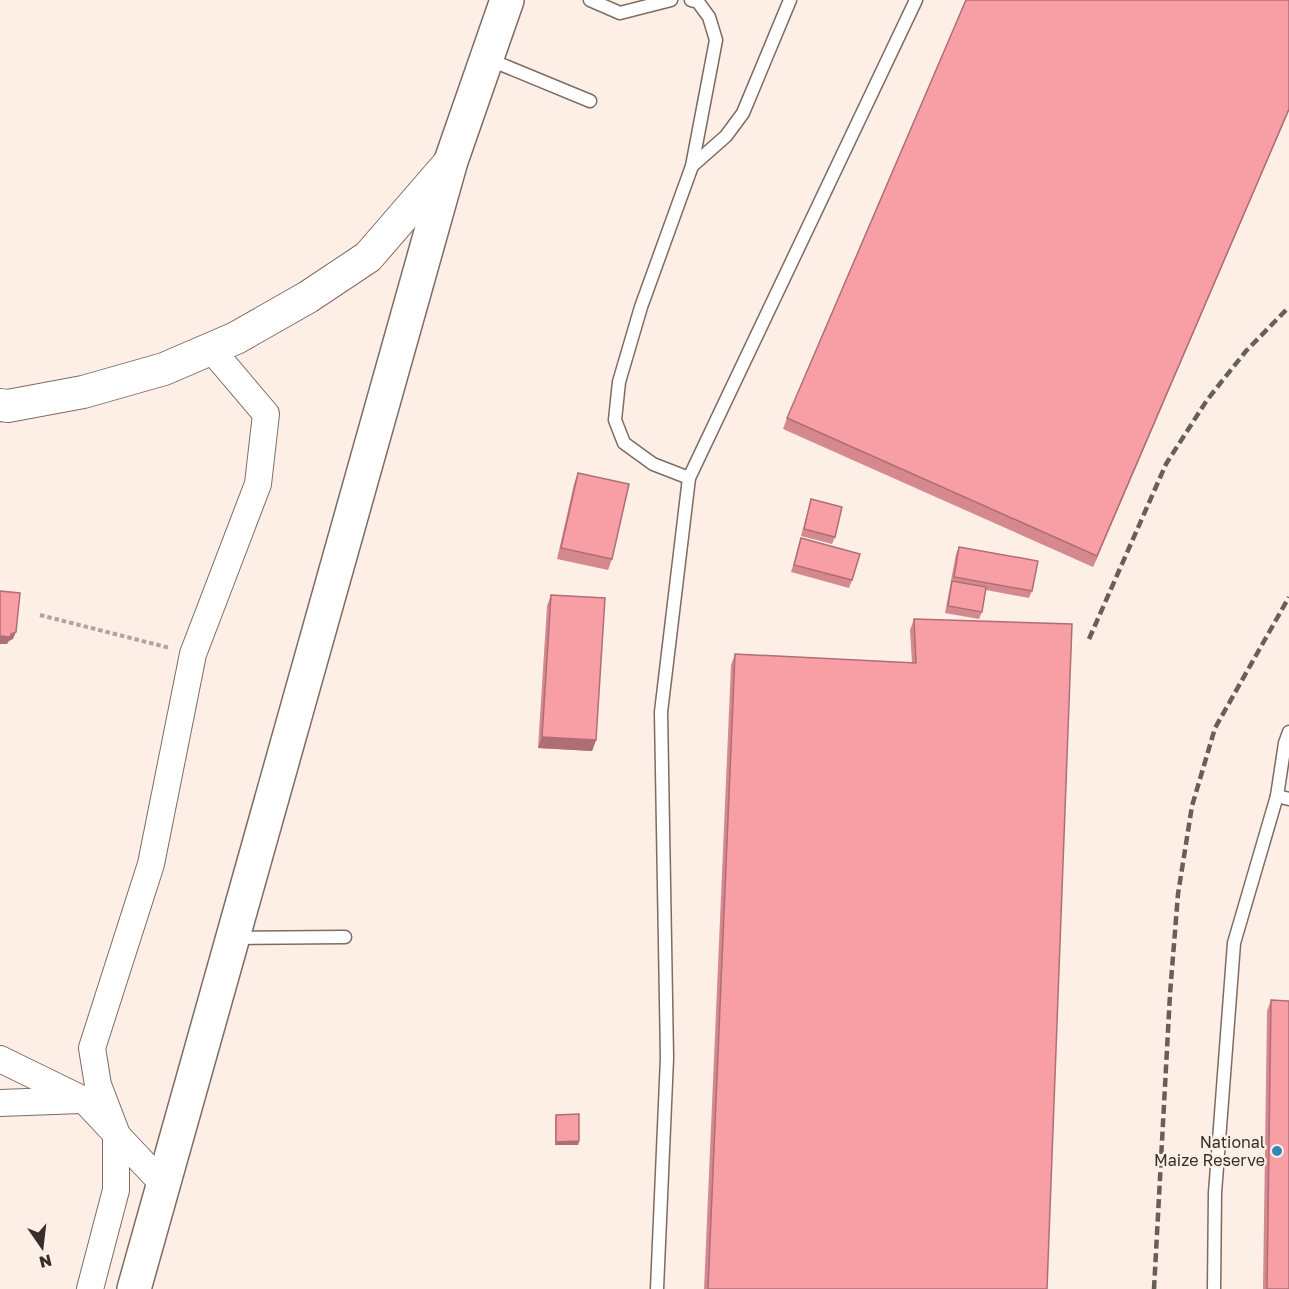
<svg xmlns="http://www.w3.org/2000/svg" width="1289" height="1289" viewBox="0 0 1289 1289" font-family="'Golos Text',sans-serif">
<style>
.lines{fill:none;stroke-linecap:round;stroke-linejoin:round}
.service-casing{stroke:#7d6c63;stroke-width:15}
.minor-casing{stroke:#7d6c63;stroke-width:28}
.tertiary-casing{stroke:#7d6c63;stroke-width:34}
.trunk-casing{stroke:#7d6c63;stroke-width:36}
.path{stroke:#b0a49e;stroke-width:4;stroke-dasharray:4.5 3;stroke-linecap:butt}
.service{stroke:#fff;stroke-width:12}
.minor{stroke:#fff;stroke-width:26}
.tertiary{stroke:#fff;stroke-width:32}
.trunk{stroke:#fff;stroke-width:33}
.rail{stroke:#685f5a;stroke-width:4.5;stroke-dasharray:9 4.5;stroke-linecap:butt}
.wall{fill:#d5888e}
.shaded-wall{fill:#ae6f74}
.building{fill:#f89ea5;stroke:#ae6f74;stroke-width:1.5}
.poi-dot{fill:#3385b6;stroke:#fdeee6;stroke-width:2}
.labels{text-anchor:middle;stroke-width:4.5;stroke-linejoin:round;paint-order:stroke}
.poi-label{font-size:16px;fill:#352e2a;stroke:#fdeee6;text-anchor:end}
</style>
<rect width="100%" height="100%" fill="#fdeee6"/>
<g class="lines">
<!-- service casing -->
<g class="service-casing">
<g id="service">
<path d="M590 0 620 13 671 0"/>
<path d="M488 59 590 101"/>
<path d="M692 166 726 136 743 113 790 0"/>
<path d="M689 478 653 464 624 443 615 420 619 382 641 307 692 166 716 40 709 17 698 2 691 0"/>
<path d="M1277 796 1289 799"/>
<path d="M235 938 345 937"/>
<path d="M657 1289 667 1058 661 712 689 478 916 0"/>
<path d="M1214 1289 1215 1193 1234 943 1277 796 1285 743 1289 732"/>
</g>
</g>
<!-- minor casing -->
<g class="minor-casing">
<g id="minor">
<path d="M0 1059 84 1100 163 1184"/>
<path d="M0 1103 81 1100"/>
<path d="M90 1289 116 1190V1132L98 1085 92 1048 151 864 193 654 258 484 266 414 211 349"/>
</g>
</g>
<!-- tertiary casing -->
<g class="tertiary-casing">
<path id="tertiary" d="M0 405 8 406 83 392 164 369 236 338 308 297 368 257 451 161"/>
</g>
<!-- trunk casing -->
<g class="trunk-casing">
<path id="trunk" d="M134 1289 451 161 507 0"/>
</g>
<!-- path -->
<path class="path" d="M40 615 170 648"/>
<!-- service -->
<use href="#service" class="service"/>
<!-- minor -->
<use href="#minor" class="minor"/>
<!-- tertiary -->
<use href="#tertiary" class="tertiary"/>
<!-- trunk -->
<use href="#trunk" class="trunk"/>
<!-- rail -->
<g class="rail">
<path d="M1089 639 1166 464 1207 400 1246 351 1289 307"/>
<path d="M1154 1289 1170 994 1178 894 1192 806 1215 728 1289 597"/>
</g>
</g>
<!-- wall -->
<g class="wall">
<path d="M1289 110 1093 567 783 429 787 418Z"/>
<path d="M578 473 612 559 608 570 557 559 574 484Z"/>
<path d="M811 499 835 537 832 544 801 536Z"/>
<path d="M801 538 852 580 849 588 791 572Z"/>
<path d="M959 547 1032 591 1029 598 986 590 982 612 979 619 945 613 956 554Z"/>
<path d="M551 595 596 740 592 751 538 748 547 606Z"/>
<path d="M914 619 1047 1289H704L731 665 735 654 912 663 910 630Z"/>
<path d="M1271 1000 1289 1289H1263L1267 1011Z"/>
<path d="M556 1115 579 1141 578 1145H555V1118Z"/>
</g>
<!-- shaded-wall -->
<g class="shaded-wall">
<path d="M1289 109V110L1093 567 1097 556Z"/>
<path d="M16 632 13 639 9 641 7 644H0V636L11 634Z"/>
<path d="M542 737 596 740 592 751 538 748Z"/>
<path d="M579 1141 578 1145H555L556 1142Z"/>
</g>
<!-- building -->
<g class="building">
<path d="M966 0H1289V109L1097 556 787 418Z"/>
<path d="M578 473 629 484 612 559 561 548Z"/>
<path d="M811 499 842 507 835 537 804 529Z"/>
<path d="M801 538 860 554 852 580 794 565Z"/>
<path d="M959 547 1038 561 1032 591 954 577Z"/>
<path d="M952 581 986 587 982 612 948 606Z"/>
<path d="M0 591 20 593 16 632 11 634 10 637 0 636Z"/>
<path d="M551 595 605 598 596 740 542 737Z"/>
<path d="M914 619 1072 624 1047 1289H708L735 654 916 663Z"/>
<path d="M1271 1000 1289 1001V1289H1267Z"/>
<path d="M579 1114V1141L556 1142V1115Z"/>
</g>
<!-- markers -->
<circle class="poi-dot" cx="1277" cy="1151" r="6"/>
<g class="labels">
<!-- poi labels -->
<g class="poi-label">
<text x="1265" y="1148">National<tspan x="1265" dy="18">Maize Reserve</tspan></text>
</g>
</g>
<!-- north arrow -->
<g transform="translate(42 1247) rotate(166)" stroke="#fdeee6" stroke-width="4.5" paint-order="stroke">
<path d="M0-4.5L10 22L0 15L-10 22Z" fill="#352e2a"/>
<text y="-9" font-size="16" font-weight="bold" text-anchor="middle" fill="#352e2a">N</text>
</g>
</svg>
